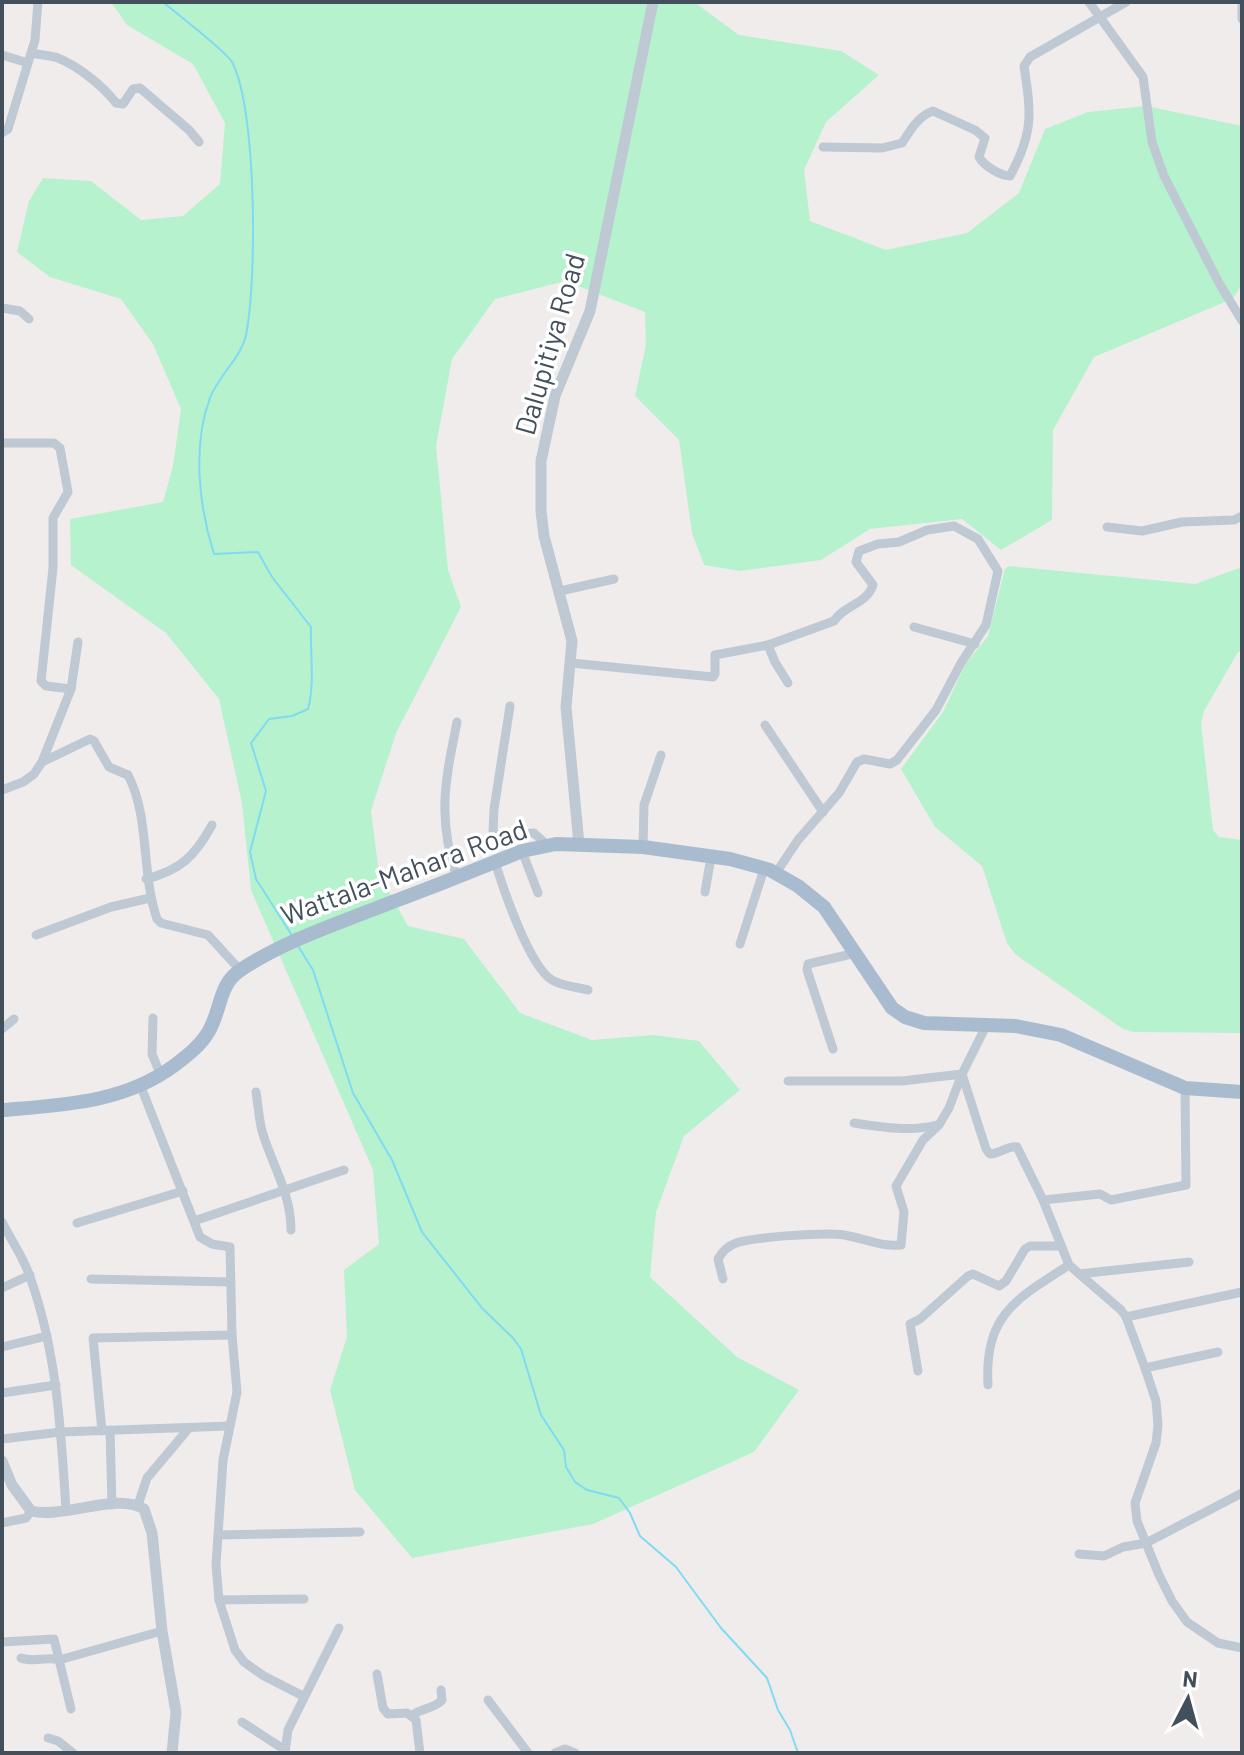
<svg xmlns="http://www.w3.org/2000/svg" width="1244" height="1755" viewBox="0 0 1244 1755" font-family="Barlow,sans-serif">
<style>
.green{fill:#b6f2cd}
.lines{fill:none;stroke-linecap:round;stroke-linejoin:round}
.stream{stroke:#7fdbf3;stroke-width:2}
.minor{stroke:#bec9d4;stroke-width:9}
.tertiary{stroke:#bec9d4;stroke-width:11}
.primary{stroke:#a9bccf;stroke-width:14}
.labels{text-anchor:middle;stroke-width:7;stroke-linejoin:round;paint-order:stroke}
.street-label{font-size:28px;fill:#43505c;stroke:#fff}
</style>
<rect width="100%" height="100%" fill="#f0ecec"/>
<!-- green -->
<g class="green">
<path d="M111 2H694L739 35 841 51 879 75 826 122 804 170 810 221 886 250 967 233 1019 193 1045 129 1088 112 1146 106 1242 126V285L1232 299 1094 357 1053 430 1052 520 1001 550 962 519 870 529 821 560 740 571 704 565 692 533 679 440 635 396 646 345 645 312 565 281 495 299 452 359 436 446 448 570 461 607 396 733 371 811 379 873 408 926 464 939 520 1013 592 1040 654 1035 699 1041 740 1090 684 1136 656 1212 650 1277 737 1357 799 1390 754 1452 593 1524 412 1558 355 1490 330 1390 347 1337 344 1270 379 1244 373 1170 251 890 242 803 219 699 166 633 71 565 70 519 163 502 173 466 181 409 153 344 121 299 50 277 17 252 29 201 43 178 91 181 141 220 183 216 220 184 225 123 193 64 127 25Z"/>
<path d="M1009 566 1195 584 1242 567V651L1238 652 1204 711 1201 723 1213 830 1219 837 1242 840V1033L1134 1032 1123 1029 1015 954 1007 943 982 866 935 827 901 769 943 712 965 665 988 636 1005 569Z"/>
</g>
<g class="lines">
<!-- stream -->
<g class="stream">
<path d="M163 2C177 14 225 50 232 62 257 109 257 281 246 335 241 358 218 376 210 398 192 446 199 507 214 554L258 552 272 577 311 627C310 655 315 683 308 709L292 716 269 719 251 743 266 791 250 852 256 879 291 934"/>
<path d="M298 946 313 970 353 1093 392 1160 422 1232 482 1308 513 1338 521 1349 541 1415 564 1450 566 1467 575 1482 587 1490 619 1498 630 1513 640 1536 676 1567 721 1628 767 1678 778 1710 790 1730 798 1753"/>
</g>
<!-- minor -->
<g class="minor">
<path d="M1089 2 1143 77 1152 142 1164 176 1219 283 1242 321"/>
<path d="M1242 6V19"/>
<path d="M31 53C40 55 50 55 58 58 78 66 103 86 116 103L123 104 133 89 140 88 189 130 199 142"/>
<path d="M2 55 28 63"/>
<path d="M2 133 8 129 35 40 38 2"/>
<path d="M823 147 882 148 902 143C910 131 918 116 933 111L975 130 985 138 979 157C984 166 1001 176 1010 176 1034 132 1031 113 1024 66L1030 57 1126 2"/>
<path d="M2 308 20 311 29 319"/>
<path d="M2 443H54L60 448 68 492 53 518V568L41 681 46 686 71 689"/>
<path d="M1107 527 1142 531 1182 522 1234 520 1242 516"/>
<path d="M560 591 614 579"/>
<path d="M914 627 975 644"/>
<path d="M571 663 713 677 715 674V655L768 645"/>
<path d="M510 706 494 809 493 833 498 835 534 833 548 846"/>
<path d="M765 725 823 812"/>
<path d="M42 762 71 689 78 642"/>
<path d="M2 790 23 782 34 774 42 762 90 739 94 741 109 767 128 775C150 817 141 872 157 919L161 923 208 935 240 970"/>
<path d="M643 847 644 805 661 755"/>
<path d="M522 851 538 893"/>
<path d="M495 862C503 888 529 966 552 980 561 986 577 987 588 990"/>
<path d="M776 873 798 840 839 793 857 762 864 759 890 764 897 760 936 710 961 663 986 625 998 571 978 539 954 526 927 530 899 542 878 544 859 551 856 562 873 585C867 604 844 605 834 621L768 645 775 662 788 683"/>
<path d="M457 878C437 818 445 782 457 722"/>
<path d="M146 879C181 870 195 856 212 825"/>
<path d="M705 892 711 857"/>
<path d="M36 935 111 907 150 898"/>
<path d="M740 944 764 869"/>
<path d="M153 1018 152 1054 161 1076"/>
<path d="M987 1024 962 1074 986 1149 990 1154C1000 1154 1008 1145 1017 1147L1043 1200 1069 1265 1121 1310 1126 1317 1145 1368 1156 1401 1158 1425 1156 1443 1135 1503 1137 1521 1159 1575 1172 1601 1187 1622 1218 1643 1242 1648"/>
<path d="M2 1029 14 1019"/>
<path d="M833 1049 807 970 808 964 856 953"/>
<path d="M141 1087 200 1237 212 1244 230 1247 232 1335 237 1392 223 1460 216 1565 219 1600 235 1650 244 1662 264 1676 303 1696"/>
<path d="M256 1092C258 1105 259 1119 262 1131 272 1165 291 1193 291 1230"/>
<path d="M854 1123C881 1127 910 1132 937 1125"/>
<path d="M1043 1200 1100 1194 1111 1200 1186 1185 1185 1088"/>
<path d="M194 1221 344 1170"/>
<path d="M2 1222C11 1240 24 1258 30 1277 57 1352 61 1431 66 1510"/>
<path d="M77 1223 183 1191"/>
<path d="M1079 1274 1189 1262"/>
<path d="M91 1279 231 1282"/>
<path d="M723 1279 718 1259C722 1252 728 1246 736 1243 754 1237 825 1232 844 1235 863 1238 881 1247 901 1245L904 1212 896 1186 923 1140 939 1125 949 1108 962 1074 902 1081H788"/>
<path d="M2 1288 30 1275"/>
<path d="M1126 1317 1242 1292"/>
<path d="M2 1347 47 1336"/>
<path d="M1145 1368 1218 1352"/>
<path d="M918 1371 910 1324 920 1319 968 1276 973 1274 999 1286 1006 1281 1025 1249 1030 1246H1060"/>
<path d="M988 1385C984 1315 1016 1299 1069 1265"/>
<path d="M2 1393 56 1385"/>
<path d="M110 1430 112 1505"/>
<path d="M102 1431 93 1338 232 1335"/>
<path d="M2 1439 61 1432 229 1426"/>
<path d="M138 1505 147 1478 189 1428"/>
<path d="M2 1523 26 1518 31 1511"/>
<path d="M218 1535 360 1532"/>
<path d="M1079 1554 1104 1556 1123 1547 1146 1543 1242 1493"/>
<path d="M219 1600 304 1599"/>
<path d="M2 1642 54 1639 71 1709"/>
<path d="M21 1658C34 1663 46 1656 59 1660L162 1631"/>
<path d="M377 1674 383 1708 388 1714 407 1713 416 1720 420 1753"/>
<path d="M488 1700 528 1753"/>
<path d="M413 1715C422 1708 434 1709 442 1700L441 1690"/>
<path d="M242 1722 285 1750"/>
<path d="M48 1738 58 1741 73 1753"/>
<path d="M285 1753 288 1730 339 1628"/>
<path d="M555 1753 565 1749 575 1753"/>
</g>
<!-- tertiary -->
<g class="tertiary">
<path d="M579 844 566 707 572 641 544 536 541 511V461L555 396 590 311 653 2"/>
<path d="M2 1461 12 1485 31 1511C63 1519 118 1492 144 1509L152 1533 162 1631 176 1712 172 1753"/>
</g>
<!-- primary -->
<path class="primary" d="M2 1110C63 1105 124 1103 175 1065 188 1055 201 1045 209 1031 222 1008 218 984 242 969 282 943 325 928 369 911 420 892 471 872 522 851L556 844 643 847 730 859 770 870 798 886 824 907 892 1008 905 1017 924 1023 1016 1026 1061 1035 1185 1088 1242 1092"/>
</g>
<g class="labels">
<!-- street labels -->
<g class="street-label">
<text transform="translate(550 344) rotate(-74)" y="10">Dalupitiya Road</text>
<text transform="translate(404 872) rotate(-20)" y="10">Wattala-Mahara Road</text>
</g>
</g>
<!-- border -->
<rect width="1244" height="1755" fill="none" stroke="#43505c" stroke-width="8"/>
<!-- north arrow -->
<g transform="translate(1188 1699) rotate(6)" stroke="#ffffff" stroke-width="6" paint-order="stroke">
<path d="M0-6L14 30L0 20L-14 30Z" fill="#43505c"/>
<text y="-12" font-size="22" font-weight="bold" text-anchor="middle" fill="#43505c">N</text>
</g>
</svg>
